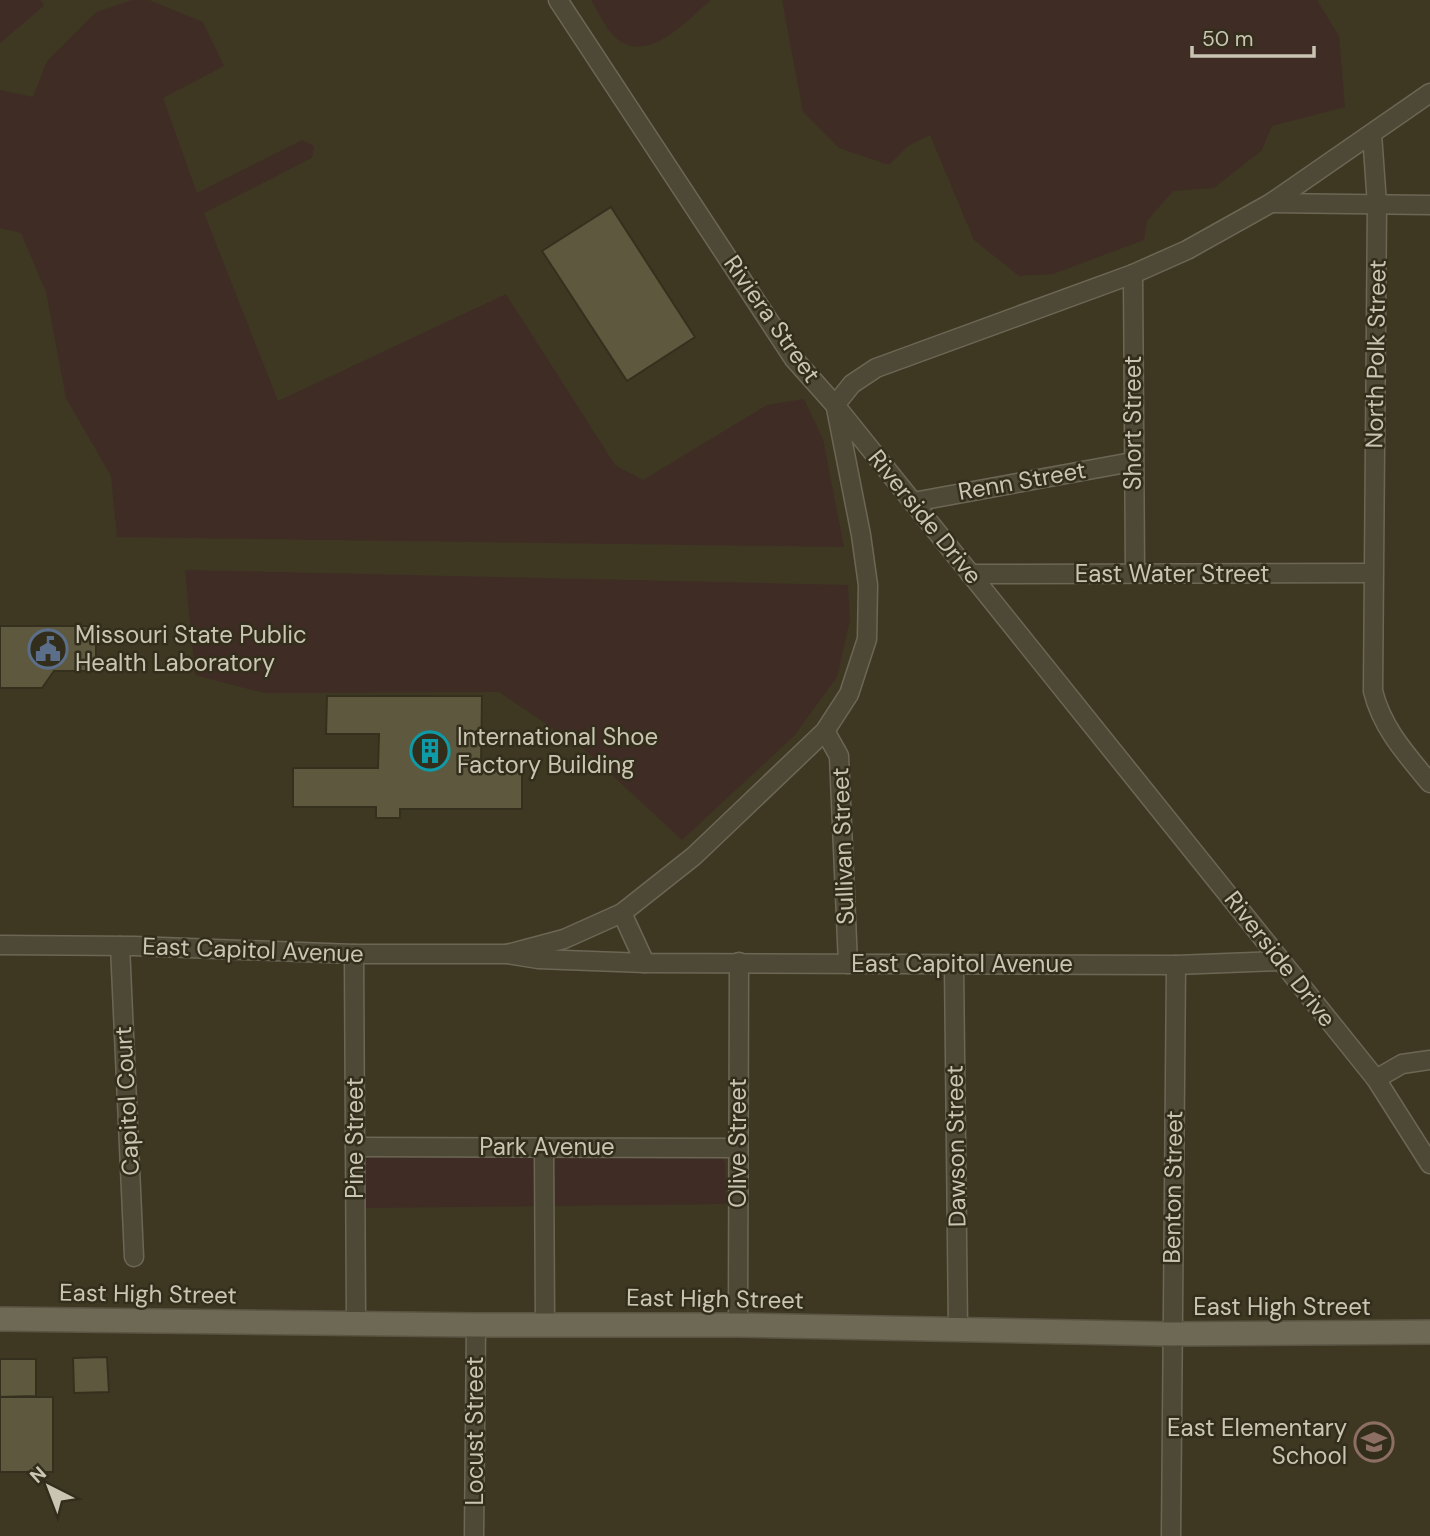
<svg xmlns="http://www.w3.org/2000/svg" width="1430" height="1536" viewBox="0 0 1430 1536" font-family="'DM Sans',sans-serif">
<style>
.green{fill:#3f2d25}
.building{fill:#5d583e;stroke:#35301e;stroke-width:2}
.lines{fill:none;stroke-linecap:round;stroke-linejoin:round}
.minor-casing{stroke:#6c6755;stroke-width:21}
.major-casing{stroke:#5a5543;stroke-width:26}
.minor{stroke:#4e4937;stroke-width:18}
.major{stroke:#6e6955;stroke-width:23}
.labels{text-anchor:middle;stroke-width:5;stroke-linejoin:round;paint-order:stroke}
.street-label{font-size:24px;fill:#c9c5b2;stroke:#332e1c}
.poi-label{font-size:24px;fill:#c9c5b2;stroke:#332e1c;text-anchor:start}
</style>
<rect width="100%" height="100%" fill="#3e3823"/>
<!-- green -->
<g class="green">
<path d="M0 0H41L44 6 0 43Z"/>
<path d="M132 0H149L203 22 224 66 163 98 197 193 302 140 314 146 312 158 204 213 278 401 506 294 615 465 643 480 767 405 804 399 823 439 844 547 117 537 111 476 66 398 46 292 21 233 0 228V90L33 97 47 61 96 12Z"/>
<path d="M591 0H711C688 19 647 67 615 37 605 28 598 11 591 0Z"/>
<path d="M782 0H1317L1339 36 1345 107 1272 126 1262 150 1214 188 1173 191 1147 221 1144 240 1053 274 1019 276 974 240 930 135 908 146 889 165 839 148 803 112Z"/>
<path d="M185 570 848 585 850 620 837 677 794 736 682 840 586 751 499 692 264 693 195 675Z"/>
<path d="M368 1155 719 1156 725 1162 726 1204 366 1208 365 1161Z"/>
</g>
<!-- building -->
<g class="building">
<path d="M611 207 695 337 627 381 542 251Z"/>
<path d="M0 626H96V671H54L42 688H0Z"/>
<path d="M327 696H482L481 767H522V809H400V818H376V807H293V768H378L379 734H326Z"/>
<path d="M107 1357 109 1392 74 1393 73 1358Z"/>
<path d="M0 1359H36V1396L0 1397Z"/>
<rect x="0" y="1397" width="53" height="75"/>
</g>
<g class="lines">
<!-- minor casing -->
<g class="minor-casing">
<g id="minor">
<path d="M558 0 794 359 835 405 1376 1079 1430 1164"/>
<path d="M1372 134 1377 204 1373 691C1382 728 1406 754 1430 783"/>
<path d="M1271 203 1430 205"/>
<path d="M1133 274 1135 573"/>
<path d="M835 405 852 384 876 368 1133 274 1187 250 1271 203 1430 93"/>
<path d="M913 502 1132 462"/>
<path d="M970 574 1373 573"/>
<path d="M825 731 839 756 848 964"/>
<path d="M622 913 645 963 1176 965 1280 961"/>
<path d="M0 945 134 946 354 954H507L538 959 645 963"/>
<path d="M120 946 134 1257"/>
<path d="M354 954 356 1322"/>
<path d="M507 954 564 939 622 913 694 856 825 731 849 694 867 639 868 585 861 535 836 408"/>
<path d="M954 964 958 1329"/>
<path d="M1376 1079 1402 1064 1430 1060"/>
<path d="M355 1147 738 1148"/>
<path d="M544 1147 545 1324"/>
<path d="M738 1325 739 962"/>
<path d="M474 1536 476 1325"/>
<path d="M1171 1536 1176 965"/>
</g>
</g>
<!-- major casing -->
<g class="major-casing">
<path id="major" d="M0 1319 476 1325H738L1171 1334 1430 1332"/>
</g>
<!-- minor -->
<use href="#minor" class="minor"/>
<!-- major -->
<use href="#major" class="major"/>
</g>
<!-- icons -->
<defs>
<g id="civic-ring" transform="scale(2.0125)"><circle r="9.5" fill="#332e1c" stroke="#5c6f8a" stroke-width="1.5"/><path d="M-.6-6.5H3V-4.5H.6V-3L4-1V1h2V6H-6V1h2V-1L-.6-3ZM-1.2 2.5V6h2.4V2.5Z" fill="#5c6f8a"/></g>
<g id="building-ring" transform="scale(2.0125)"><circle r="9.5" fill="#332e1c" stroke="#0f9aa8" stroke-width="1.5"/><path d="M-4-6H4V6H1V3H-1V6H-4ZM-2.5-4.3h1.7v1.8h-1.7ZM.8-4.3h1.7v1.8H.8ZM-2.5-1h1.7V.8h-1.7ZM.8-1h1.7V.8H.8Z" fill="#0f9aa8"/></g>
<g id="school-ring" transform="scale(2.0125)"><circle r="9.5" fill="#332e1c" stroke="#8d6e63" stroke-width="1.5"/><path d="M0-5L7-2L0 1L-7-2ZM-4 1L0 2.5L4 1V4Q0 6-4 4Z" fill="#8d6e63"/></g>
</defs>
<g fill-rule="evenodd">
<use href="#civic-ring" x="48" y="649"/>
<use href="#building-ring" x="430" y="751"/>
<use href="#school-ring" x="1374" y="1442"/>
</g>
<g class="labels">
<!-- street labels -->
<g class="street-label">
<text transform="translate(772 319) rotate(55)" y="8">Riviera Street</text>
<text transform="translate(1376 354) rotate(-89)" y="8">North Polk Street</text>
<text transform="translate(1133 423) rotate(-90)" y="8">Short Street</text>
<text transform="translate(1022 481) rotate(-10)" y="8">Renn Street</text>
<text transform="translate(925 517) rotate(51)" y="8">Riverside Drive</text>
<text x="1172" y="582">East Water Street</text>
<text transform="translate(843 846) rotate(-92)" y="8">Sullivan Street</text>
<text transform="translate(253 950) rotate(2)" y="8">East Capitol Avenue</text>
<text transform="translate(1280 959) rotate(52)" y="8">Riverside Drive</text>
<text x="962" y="972">East Capitol Avenue</text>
<text transform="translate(127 1101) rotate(-93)" y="8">Capitol Court</text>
<text transform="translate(355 1138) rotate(-90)" y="8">Pine Street</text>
<text transform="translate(738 1143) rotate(-90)" y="8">Olive Street</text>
<text transform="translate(956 1146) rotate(-91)" y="8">Dawson Street</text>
<text x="547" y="1155">Park Avenue</text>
<text transform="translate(1173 1187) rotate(-89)" y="8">Benton Street</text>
<text transform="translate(148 1294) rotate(1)" y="8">East High Street</text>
<text transform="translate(715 1299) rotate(1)" y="8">East High Street</text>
<text x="1282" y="1315">East High Street</text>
<text transform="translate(475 1431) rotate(-90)" y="8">Locust Street</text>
</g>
<!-- poi labels -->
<g class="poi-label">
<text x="75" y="643">Missouri State Public<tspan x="75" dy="28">Health Laboratory</tspan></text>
<text x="457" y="745">International Shoe<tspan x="457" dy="28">Factory Building</tspan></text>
<text x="1347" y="1436" text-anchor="end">East Elementary<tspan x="1347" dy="28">School</tspan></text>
</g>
</g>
<!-- north arrow -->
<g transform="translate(49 1487) rotate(318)" stroke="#332e1c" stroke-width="5" paint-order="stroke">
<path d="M0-5L12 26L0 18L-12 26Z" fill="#c9c5b2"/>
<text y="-10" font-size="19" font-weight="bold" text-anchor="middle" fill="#c9c5b2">N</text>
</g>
<!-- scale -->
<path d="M1192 46v10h122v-10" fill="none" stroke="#c9c5b2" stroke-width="3.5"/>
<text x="1202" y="46" font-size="21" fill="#c9c5b2" stroke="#332e1c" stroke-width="5" paint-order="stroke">50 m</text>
</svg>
